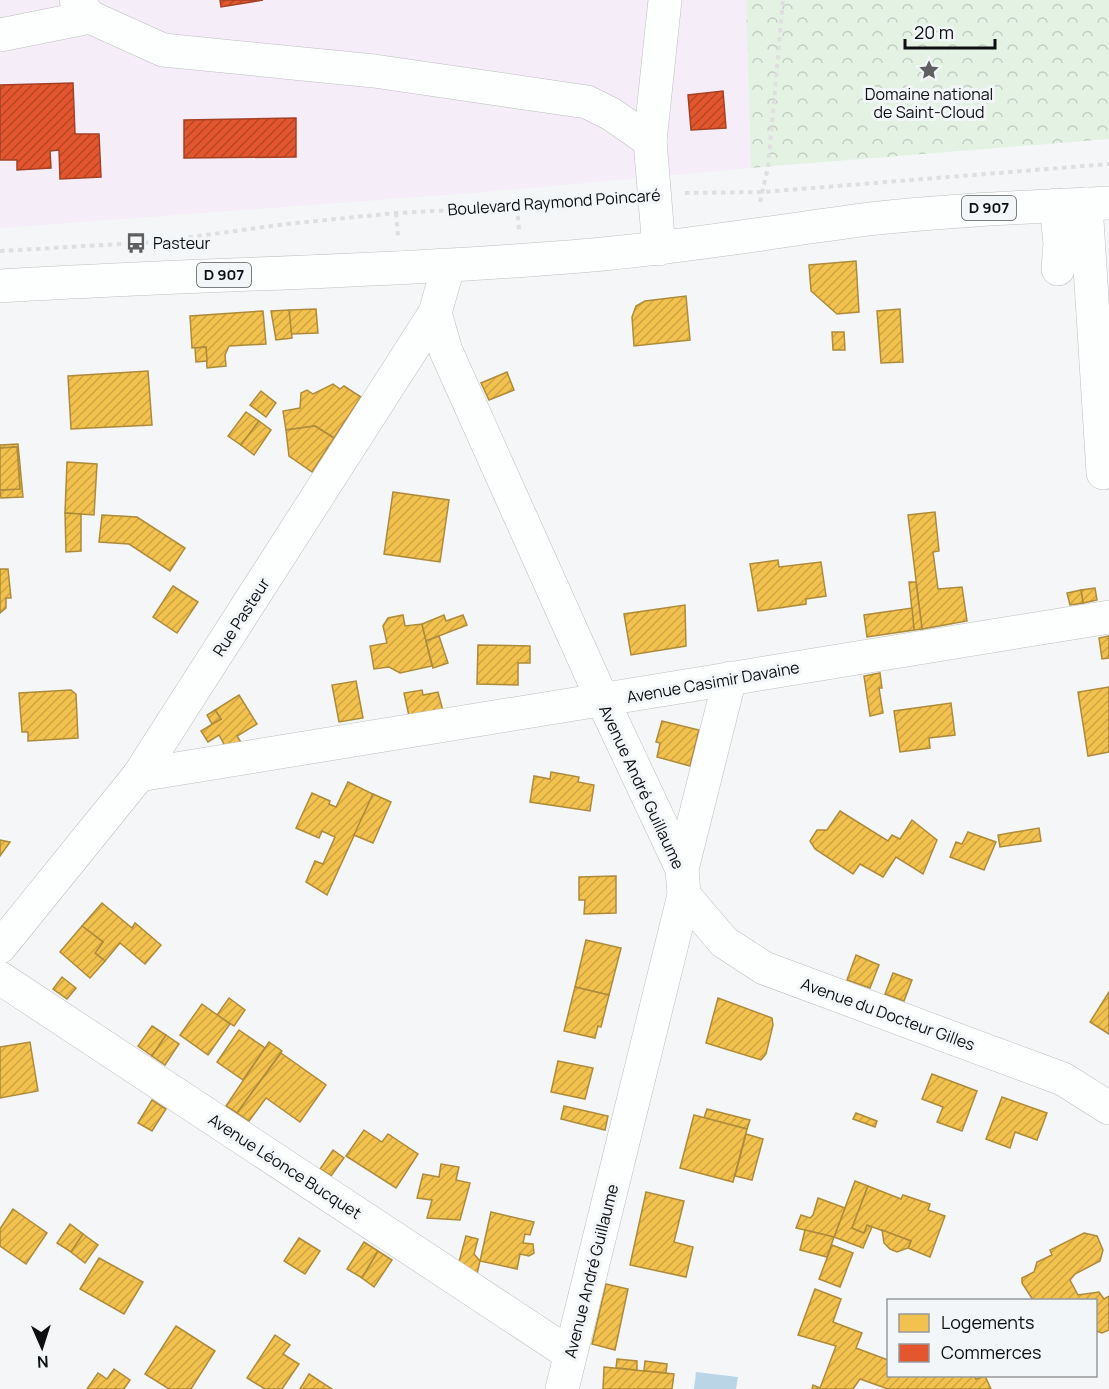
<svg xmlns="http://www.w3.org/2000/svg" width="1109" height="1389" viewBox="0 0 1109 1389" font-family="Manrope,sans-serif">
<style>
.commercial{fill:#f5edf8}
.park{fill:url(#park-crowns)}
.water{fill:#bad6e6}
.homes{fill:url(#homes-hatch);stroke:#ad8b3b;stroke-width:1.5}
.shops{fill:url(#shops-hatch);stroke:#a44125;stroke-width:1.5}
.lines{fill:none;stroke-linecap:round;stroke-linejoin:round}
.minor-casing{stroke:#bdbebf;stroke-width:34}
.major-casing{stroke:#bdbebf;stroke-width:34}
.path{stroke:#dfdfe0;stroke-width:4;stroke-dasharray:4.5 4.5;stroke-linecap:butt}
.minor{stroke:#fdfefe;stroke-width:33}
.major{stroke:#fdfefe;stroke-width:33}
.labels{text-anchor:middle;stroke-width:6;stroke-linejoin:round;paint-order:stroke}
.shield{fill:#f3f6f8;stroke:#525455;stroke-width:1.5}
.shield-label{font-size:15px;font-weight:bold;fill:#0d0e0f}
.poi-label{font-size:16px;fill:#0d0e0f;stroke:#f3f6f8}
.street-label{font-size:16px;fill:#0d0e0f;stroke:#f3f6f8}
</style>
<defs>
<pattern id="park-crowns" width="20" height="18" patternUnits="userSpaceOnUse" patternTransform="scale(1.5)"><rect width="20" height="18" fill="#e4f2e4"/><path d="M2 6a3 3 0 1 1 6 0M12 15a3 3 0 1 1 6 0" fill="none" stroke="#c2cec2"/></pattern>
<pattern id="homes-hatch" width="6" height="6" patternUnits="userSpaceOnUse" patternTransform="scale(1.5)"><rect width="6" height="6" fill="#f2c14e"/><path d="M-1 1l2-2M0 6l6-6M5 7l2-2" fill="none" stroke="#cea543"/></pattern>
<pattern id="shops-hatch" width="6" height="6" patternUnits="userSpaceOnUse" patternTransform="scale(1.5)"><rect width="6" height="6" fill="#e4572e"/><path d="M-1 1l2-2M0 6l6-6M5 7l2-2" fill="none" stroke="#b74626"/></pattern>
</defs>
<rect width="100%" height="100%" fill="#f4f6f7"/>
<!-- commercial -->
<path class="commercial" d="M0 0H746L751 168 485 192 0 228Z"/>
<!-- park -->
<path class="park" d="M746 0H1109V139L751 168Z"/>
<!-- water -->
<path class="water" d="M696 1372 738 1377 736 1389H694Z"/>
<!-- homes -->
<g class="homes">
<path d="M856 261 859 312 837 314 811 291 809 265Z"/>
<path d="M686 296 690 340 634 346 632 317 636 306 645 301Z"/>
<path d="M316 309 318 333 291 334 289 310Z"/>
<path d="M900 309 903 362 881 363 877 311Z"/>
<path d="M289 310 292 338 276 340 271 311Z"/>
<path d="M263 311 266 344 229 346 225 355 226 366 207 368 206 347 192 348 190 316Z"/>
<path d="M832 332H844L845 350H833Z"/>
<path d="M206 347 207 361 196 362 195 348Z"/>
<path d="M148 371 152 425 71 429 68 376Z"/>
<path d="M507 372 514 390 489 400 481 383Z"/>
<path d="M333 384 340 389 344 386 361 397 334 438 315 426 286 430 283 411 300 408 301 393 307 390 313 394Z"/>
<path d="M261 391 276 403 266 417 250 405Z"/>
<path d="M246 412 259 421 241 445 228 436Z"/>
<path d="M259 421 271 430 254 455 241 445Z"/>
<path d="M315 426 334 438 312 472 289 456 286 430Z"/>
<path d="M18 444 23 497 1 498 0 490 20 489 17 447 0 448V445Z"/>
<path d="M17 447 20 489 0 490V448Z"/>
<path d="M67 462 97 464 94 515 65 513Z"/>
<path d="M393 492 449 500 440 562 384 554Z"/>
<path d="M935 512 939 551 933 552 938 589 962 587 967 621 922 629 908 515Z"/>
<path d="M65 513 81 514V551L66 552Z"/>
<path d="M102 515 137 517 185 548 170 571 129 544 99 542Z"/>
<path d="M778 560 779 567 821 562 826 596 806 599V604L758 611 750 564Z"/>
<path d="M0 569H8L11 598H6V608L0 613Z"/>
<path d="M909 582H916L922 629 914 630Z"/>
<path d="M173 586 198 602 177 633 153 617Z"/>
<path d="M1095 588 1097 600 1083 603 1081 590Z"/>
<path d="M1081 590 1083 603 1070 605 1067 593Z"/>
<path d="M685 605 686 646 631 655 624 614Z"/>
<path d="M912 608 914 630 867 637 864 615Z"/>
<path d="M403 615 405 626 422 624 432 666 400 673 389 667 374 669 370 646 387 643 383 626 388 618Z"/>
<path d="M444 615 446 621 463 615 467 625 426 641 422 624Z"/>
<path d="M439 636 448 663 433 668 426 641Z"/>
<path d="M1109 636V658L1102 659 1099 638Z"/>
<path d="M478 645 530 646V663H518V685L477 684Z"/>
<path d="M880 673 882 688H879L883 713 870 716 864 676Z"/>
<path d="M356 681 363 718 339 722 332 685Z"/>
<path d="M1109 687V752L1088 756 1078 692Z"/>
<path d="M71 690 76 694 78 738 28 741V732H22L19 693Z"/>
<path d="M422 690 423 695 438 692 443 711 409 716 404 693Z"/>
<path d="M239 695 257 724 237 736 242 744 225 746 219 735 208 742 201 731 221 719 215 710Z"/>
<path d="M951 703 955 735 929 738 930 748 900 752 894 711Z"/>
<path d="M215 710 221 719 212 724 207 715Z"/>
<path d="M662 721 699 730 690 766 657 757 660 743 656 742Z"/>
<path d="M551 772 579 777 578 782 594 785 590 811 530 802 534 776 550 779Z"/>
<path d="M348 782 373 794 327 895 306 882 315 861 323 864 335 837 322 831 319 838 296 828 312 793 330 801 329 804 336 807Z"/>
<path d="M373 794 391 802 373 843 354 835Z"/>
<path d="M840 811 888 841 892 835 900 839 912 820 937 840 923 874 896 857 883 877 860 864 853 874 815 849 810 841 817 830H827Z"/>
<path d="M1039 828 1041 841 1000 847 998 835Z"/>
<path d="M968 832 996 842 984 870 950 857 956 842 962 844Z"/>
<path d="M0 840 10 842 0 856Z"/>
<path d="M616 876V913L584 914 585 900H579V877Z"/>
<path d="M102 903 132 928 135 923 161 945 145 964 120 943 105 961 95 953 103 942 82 926Z"/>
<path d="M82 926 103 942 95 953 105 961 90 978 60 952Z"/>
<path d="M586 940 621 948 609 995 575 987Z"/>
<path d="M856 955 879 965 870 988 847 980Z"/>
<path d="M893 973 912 980 904 1001 885 994Z"/>
<path d="M62 977 76 988 67 999 53 989Z"/>
<path d="M575 987 609 995 601 1027 598 1026 595 1038 564 1031Z"/>
<path d="M1109 992V1034L1090 1022Z"/>
<path d="M229 998 245 1010 234 1026 217 1015Z"/>
<path d="M718 998 772 1018 773 1025 766 1054 761 1060 706 1043Z"/>
<path d="M202 1004 230 1024 208 1055 180 1035Z"/>
<path d="M152 1026 166 1035 152 1056 138 1046Z"/>
<path d="M239 1030 265 1048 243 1080 217 1062Z"/>
<path d="M166 1035 179 1044 165 1065 152 1056Z"/>
<path d="M30 1042 38 1091 0 1098V1047Z"/>
<path d="M269 1042 282 1051 237 1113 226 1106Z"/>
<path d="M281 1053 326 1085 300 1122 266 1098 249 1121 237 1113Z"/>
<path d="M558 1061 593 1068 585 1099 551 1092Z"/>
<path d="M932 1074 977 1091 962 1131 937 1122 943 1107 922 1099Z"/>
<path d="M1002 1097 1047 1113 1037 1140 1015 1132 1010 1148 986 1139Z"/>
<path d="M152 1100 166 1109 152 1131 138 1123Z"/>
<path d="M564 1106 608 1116 605 1130 561 1119Z"/>
<path d="M707 1109 750 1120 747 1129 704 1118Z"/>
<path d="M856 1113 877 1121 875 1127 853 1119Z"/>
<path d="M694 1115 747 1129 733 1182 680 1168Z"/>
<path d="M364 1130 382 1142 388 1134 418 1154 396 1188 346 1156Z"/>
<path d="M746 1134 763 1139 752 1180 735 1176Z"/>
<path d="M333 1150 344 1158 331 1176 320 1169Z"/>
<path d="M441 1164 459 1167 456 1180 470 1183 460 1220 427 1218 432 1200 417 1198 423 1174 439 1177Z"/>
<path d="M855 1181 868 1186 852 1228 864 1233 867 1225 872 1227 863 1248 834 1237Z"/>
<path d="M868 1186 901 1199 903 1195 930 1204 928 1210 945 1216 930 1257 908 1248 911 1241 867 1225 864 1233 852 1228Z"/>
<path d="M646 1192 684 1201 674 1242 693 1247 686 1277 630 1265Z"/>
<path d="M818 1198 845 1208 834 1237 796 1228 801 1215 810 1218 813 1215Z"/>
<path d="M13 1209 47 1233 26 1264 0 1246V1229Z"/>
<path d="M491 1212 534 1222 530 1235 525 1234 523 1243 533 1244 534 1253 529 1256 520 1254 517 1269 480 1261Z"/>
<path d="M70 1224 83 1234 71 1252 57 1243Z"/>
<path d="M805 1230 834 1237 827 1257 800 1250Z"/>
<path d="M882 1230 911 1241 908 1248 897 1252 890 1249 884 1243Z"/>
<path d="M1084 1233 1097 1236 1103 1250 1100 1261 1075 1274 1070 1280 1078 1295 1099 1292 1104 1299 1109 1296V1330L1102 1333 1096 1331V1300H1033L1022 1283V1278L1034 1272 1037 1262 1052 1255 1050 1250Z"/>
<path d="M83 1234 98 1245 85 1263 71 1252Z"/>
<path d="M466 1236 478 1239 474 1254 480 1261 477 1274 459 1262Z"/>
<path d="M299 1238 320 1251 305 1274 284 1261Z"/>
<path d="M364 1242 378 1251 362 1278 347 1269Z"/>
<path d="M832 1245 853 1253 840 1287 819 1279Z"/>
<path d="M378 1251 392 1260 374 1287 362 1278Z"/>
<path d="M99 1258 143 1282 124 1314 80 1289Z"/>
<path d="M606 1284 628 1289 615 1350 592 1344Z"/>
<path d="M815 1289 841 1299 833 1322 862 1333 856 1348 888 1360V1376H974L976 1379 985 1376 991 1389H888L860 1379 853 1389H812L813 1385 820 1388 836 1346 798 1335Z"/>
<path d="M176 1326 215 1351 191 1389H169L145 1374Z"/>
<path d="M275 1335 290 1345 283 1354 299 1364 282 1389H265L247 1378Z"/>
<path d="M617 1359 637 1361V1370L616 1368Z"/>
<path d="M645 1361 667 1364 666 1373 644 1371Z"/>
<path d="M604 1367 674 1374 672 1389H603Z"/>
<path d="M114 1369 130 1380 124 1389H87L98 1373 107 1379Z"/>
<path d="M309 1374 332 1389H300Z"/>
</g>
<!-- shops -->
<g class="shops">
<path d="M220 0H263L221 7Z"/>
<path d="M73 83 75 134H99L101 177 60 179 59 150 50 151 51 168 17 170V160H0V85Z"/>
<path d="M723 91 726 128 691 130 688 95Z"/>
<path d="M296 118V157L184 158V120Z"/>
</g>
<g class="lines">
<!-- minor casing -->
<g class="minor-casing">
<g id="minor">
<path d="M76 0 90 17 163 50 374 71 587 102 611 114 650 141"/>
<path d="M0 35 90 17"/>
<path d="M1086 204 1103 473"/>
<path d="M1056 205 1060 243 1058 269"/>
<path d="M659 249 650 141 665 0"/>
<path d="M435 313 446 351 603 701 682 869 684 895 562 1389"/>
<path d="M139 775 1109 617"/>
<path d="M682 869 730 678"/>
<path d="M684 895 724 942 764 968 1063 1079 1109 1108"/>
<path d="M0 947 139 775 435 313 448 267"/>
<path d="M0 978 570 1354"/>
</g>
</g>
<!-- major casing -->
<g class="major-casing">
<path id="major" d="M0 286C197 274 395 272 592 255 685 247 777 231 869 219 949 210 1029 207 1109 203"/>
</g>
<!-- path -->
<g class="path">
<path d="M685 193 763 192 1109 164"/>
<path d="M760 202 768 167 783 0"/>
<path d="M517 207 519 230"/>
<path d="M396 213 398 236"/>
<path d="M0 251 155 242 286 224 396 213 517 207 623 196"/>
</g>
<!-- minor -->
<use href="#minor" class="minor"/>
<!-- major -->
<use href="#major" class="major"/>
</g>
<!-- icons -->
<defs>
<g id="sight-bare" transform="scale(1.62)"><path d="M0-6L1.8-2.2L6-1.7L2.9 1.2L3.7 5.4L0 3.3L-3.7 5.4L-2.9 1.2L-6-1.7L-1.8-2.2Z" fill="#5e5f60" stroke="#f3f6f8" stroke-width="2.5" paint-order="stroke"/></g>
<g id="bus-bare" transform="scale(1.62)"><path d="M-5-6H5V4H4V6H2V4H-2V6H-4V4H-5ZM-3.5-4V0h7V-4ZM-3.5 1.2v1.5H-2V1.2ZM2 1.2v1.5H3.5V1.2Z" fill="#5e5f60" stroke="#f3f6f8" stroke-width="2.5" paint-order="stroke"/></g>
</defs>
<g fill-rule="evenodd">
<use href="#sight-bare" x="929" y="70"/>
<use href="#bus-bare" x="136" y="243"/>
</g>
<g class="labels">
<!-- shield labels -->
<g class="shield">
<rect x="962" y="196" width="54" height="24" rx="4.5"/>
<rect x="197" y="263" width="54" height="24" rx="4.5"/>
</g>
<g class="shield-label">
<text x="989" y="213">D 907</text>
<text x="224" y="280">D 907</text>
</g>
<!-- poi labels -->
<g class="poi-label">
<text x="929" y="100">Domaine national<tspan x="929" dy="18">de Saint-Cloud</tspan></text>
<text x="153" y="249" text-anchor="start">Pasteur</text>
</g>
<!-- street labels -->
<g class="street-label">
<text transform="translate(554 202) rotate(-4)" y="6">Boulevard Raymond Poincaré</text>
<text transform="translate(241 617) rotate(-57)" y="6">Rue Pasteur</text>
<text transform="translate(713 682) rotate(-10)" y="6">Avenue Casimir Davaine</text>
<text transform="translate(642 787) rotate(65)" y="6">Avenue André Guillaume</text>
<text transform="translate(888 1014) rotate(20)" y="6">Avenue du Docteur Gilles</text>
<text transform="translate(285 1166) rotate(33)" y="6">Avenue Léonce Bucquet</text>
<text transform="translate(591 1271) rotate(-76)" y="6">Avenue André Guillaume</text>
</g>
</g>
<!-- legend -->
<rect x="887" y="1299" width="210" height="78" fill="#f3f6f8" stroke="#97999b" stroke-width="1.5"/>
<rect x="899" y="1314" width="30" height="18" fill="#f2c14e" stroke="#97999b" stroke-width="1.5"/>
<text x="941" y="1329" font-size="18" fill="#0d0e0f">Logements</text>
<rect x="899" y="1344" width="30" height="18" fill="#e4572e" stroke="#97999b" stroke-width="1.5"/>
<text x="941" y="1359" font-size="18" fill="#0d0e0f">Commerces</text>
<!-- north arrow -->
<g transform="translate(42 1347) rotate(177)" stroke="#f3f6f8" stroke-width="4.5" paint-order="stroke">
<path d="M0-4.5L10 22L0 15L-10 22Z" fill="#0d0e0f"/>
<text y="-9" font-size="16" font-weight="bold" text-anchor="middle" fill="#0d0e0f">N</text>
</g>
<!-- scale -->
<path d="M905 39v9h90v-9" fill="none" stroke="#0d0e0f" stroke-width="3"/>
<text x="914" y="39" font-size="18" fill="#0d0e0f" stroke="#f3f6f8" stroke-width="4.5" paint-order="stroke">20 m</text>
</svg>
